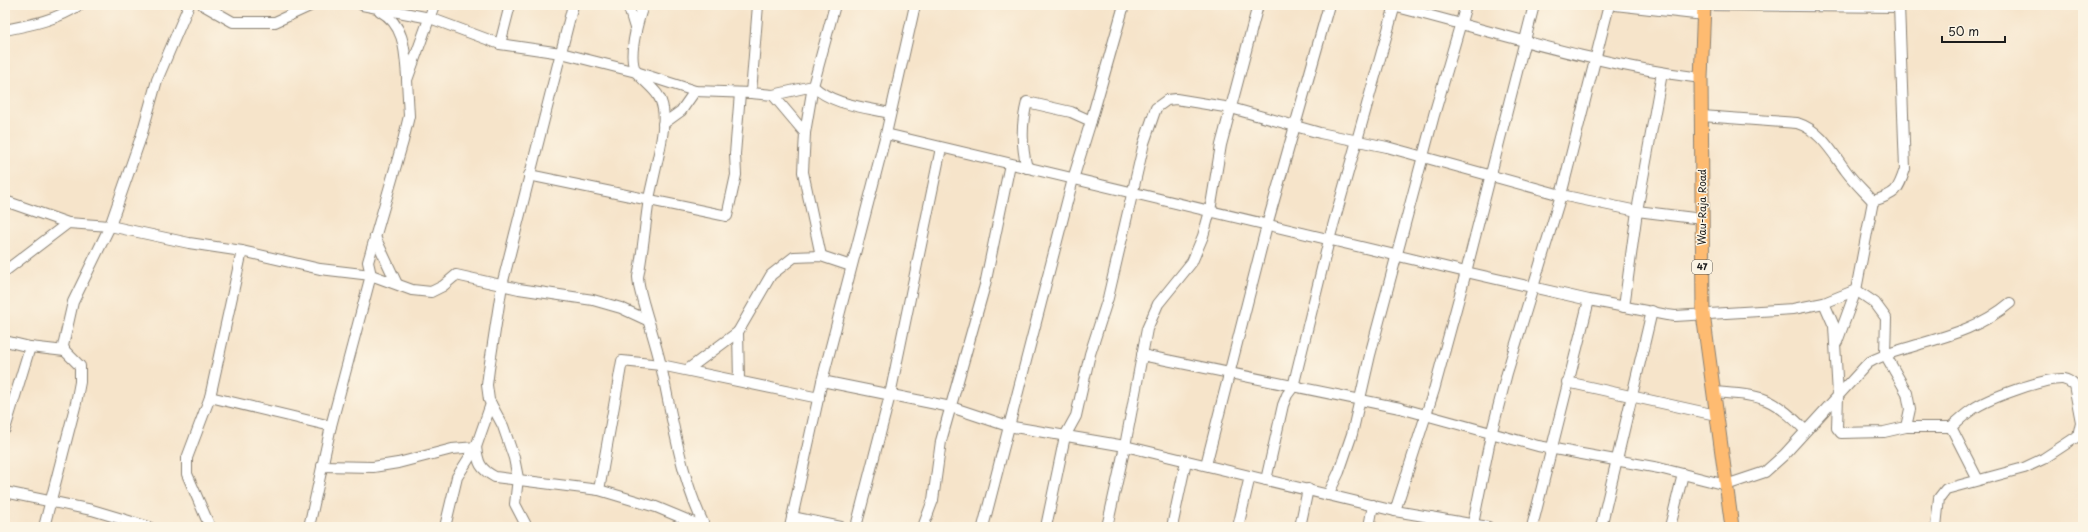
<svg xmlns="http://www.w3.org/2000/svg" width="2088" height="532" viewBox="0 0 2088 532" font-family="'Playpen Sans',sans-serif">
<style>
.lines{fill:none;stroke-linecap:round;stroke-linejoin:round}
.minor-casing{stroke:#898073;stroke-width:12}
.major-casing{stroke:#898073;stroke-width:15}
.minor{stroke:#fff;stroke-width:10}
.major{stroke:#febb71;stroke-width:13}
.labels{text-anchor:middle;stroke-width:3;stroke-linejoin:round;paint-order:stroke}
.shield{fill:#fcf5e5;stroke:#5f5d58;stroke-width:1}
.shield-label{font-size:9px;font-weight:bold;fill:#1c1c1c}
.street-label{font-size:10px;fill:#1c1c1c;stroke:#fcf5e5}
</style>
<rect width="100%" height="100%" fill="#fcf5e5"/>
<filter id="ink" filterUnits="userSpaceOnUse"><feTurbulence type="fractalNoise" baseFrequency=".025" numOctaves="2"/><feDisplacementMap in="SourceGraphic" scale="8" xChannelSelector="R" yChannelSelector="G"/><feConvolveMatrix kernelMatrix="1 2 1 2 8 2 1 2 1" color-interpolation-filters="sRGB"/></filter>
<filter id="wash" filterUnits="userSpaceOnUse"><feTurbulence type="fractalNoise" baseFrequency=".012" numOctaves="4" result="noise"/><feDisplacementMap in="SourceGraphic" scale="16" xChannelSelector="R" yChannelSelector="G"/><feGaussianBlur stdDeviation="0.9" result="paint"/><feColorMatrix in="noise" values="0 0 0 0 0 0 0 0 0 0 0 0 0 0 0 0 0 1.4 0 .05"/><feComposite in="paint" operator="in"/></filter>
<g filter="url(#wash)">
<rect width="100%" height="100%" fill="#f6e4ca"/>
</g>
<g filter="url(#ink)">
<g class="lines">
<!-- minor casing -->
<g class="minor-casing">
<g id="minor">
<path d="M203 5 233 22H275L312 5"/>
<path d="M362 5 430 18 500 44 561 53 636 72 695 91 751 93 758 5"/>
<path d="M628 5 636 31"/>
<path d="M643 5C638 21 626 59 637 73 647 85 661 92 663 109 667 129 653 177 649 199 645 225 643 251 638 277L639 286C645 313 655 339 661 366 673 420 680 476 705 527"/>
<path d="M1389 5C1493 31 1595 65 1701 78"/>
<path d="M1615 5 1704 15"/>
<path d="M1704 5 1899 7"/>
<path d="M380 11C405 25 405 51 407 77"/>
<path d="M5 30C30 25 57 20 79 5"/>
<path d="M500 44 510 5"/>
<path d="M813 86C833 105 864 107 890 113"/>
<path d="M751 93 773 95 813 86"/>
<path d="M773 95 805 133"/>
<path d="M1702 116 1797 123C1820 130 1832 152 1846 171 1854 182 1864 191 1873 201"/>
<path d="M663 124 681 111 695 91"/>
<path d="M886 134 1466 272 1589 300 1667 315 1675 316 1793 309 1824 303 1856 290 1875 303 1886 318 1885 354 1907 393 1910 409 1906 427"/>
<path d="M1027 168C1021 145 1021 125 1027 102L1071 112 1091 121"/>
<path d="M529 175 727 216 736 175 735 154 740 93"/>
<path d="M5 201 68 223 110 226 189 243 242 251 320 269 371 275 412 290 431 292 443 286 456 275 519 289 593 300 621 308 647 320"/>
<path d="M1873 201C1896 194 1898 191 1905 169L1899 5"/>
<path d="M375 237 397 284"/>
<path d="M821 256 803 172 805 133 813 86 835 5"/>
<path d="M5 271 68 223"/>
<path d="M1824 303 1834 326 1838 395 1837 428 1841 433 1884 432 1906 427H1951C1958 421 1965 414 1973 409 1989 398 2044 378 2063 379 2068 380 2071 382 2074 385L2081 422 2078 436 2043 459 2024 468 1946 489 1939 498 1936 527"/>
<path d="M1624 307 1637 211 1662 73"/>
<path d="M738 332 739 381"/>
<path d="M5 341 30 347 65 351"/>
<path d="M1837 342 1856 290 1873 201"/>
<path d="M1142 355 1400 408 1538 446 1659 468 1726 485 1765 472 1784 455 1868 363C1885 353 1902 350 1920 344 1952 335 1984 325 2010 303"/>
<path d="M687 370 738 332 771 275 794 257 821 256 851 266"/>
<path d="M822 381 951 407 1008 426 1125 446 1395 511 1488 527"/>
<path d="M1567 382 1716 415"/>
<path d="M1713 392C1760 396 1770 394 1805 430"/>
<path d="M210 397 331 426"/>
<path d="M1951 427 1978 480"/>
<path d="M5 429 30 347"/>
<path d="M476 447C478 463 480 469 495 477L599 490 622 361 661 365 819 398"/>
<path d="M1206 465 1267 225 1329 5"/>
<path d="M322 466 373 467 398 463 452 449 476 447"/>
<path d="M1266 480 1283 405 1287 395 1293 387 1329 240 1395 5"/>
<path d="M599 490 656 507 704 527"/>
<path d="M5 492 92 510 149 527"/>
<path d="M1328 495 1339 472 1352 434 1370 355 1434 115 1466 5"/>
<path d="M1395 511 1434 390 1466 272 1534 5"/>
<path d="M792 517 841 527"/>
<path d="M1473 524 1491 435 1507 373 1561 195 1609 5"/>
<path d="M44 527 76 403 80 382V366L65 351 63 346 73 302 110 226 141 137 157 80 189 5"/>
<path d="M210 527 187 474V458L210 397 242 251"/>
<path d="M309 527 331 426 371 275 368 262 403 141 409 116 407 80 434 5"/>
<path d="M445 527 457 477 476 447 491 404"/>
<path d="M527 527 515 504 518 478 514 458 503 426 489 400 487 385 489 369 502 285 573 5"/>
<path d="M790 527 822 381 886 134 915 5"/>
<path d="M856 527 890 395 941 148"/>
<path d="M923 527 933 500 941 441 985 285 1010 164"/>
<path d="M983 527 1073 179 1091 121 1124 5"/>
<path d="M1046 527 1065 436 1076 416 1090 354 1108 298 1144 143 1156 108 1167 100 1176 99 1231 108 1320 133 1387 147 1561 195 1637 211 1702 219"/>
<path d="M1107 527 1125 446 1147 329 1158 304 1192 262 1203 236 1210 211 1221 145 1258 5"/>
<path d="M1172 527 1186 461"/>
<path d="M1238 527 1250 476"/>
<path d="M1300 527 1308 489"/>
<path d="M1369 527 1373 505"/>
<path d="M1430 527 1431 517"/>
<path d="M1532 527 1589 300"/>
<path d="M1601 527 1652 311"/>
<path d="M1670 527 1683 474"/>
</g>
</g>
<!-- major casing -->
<g class="major-casing">
<path id="major" d="M1704 5 1701 78 1703 314 1732 527"/>
</g>
<!-- minor -->
<use href="#minor" class="minor"/>
<!-- major -->
<use href="#major" class="major"/>
</g>
</g>
<g class="labels">
<!-- shield labels -->
<rect class="shield" x="1692" y="260" width="20" height="14" rx="3"/>
<g class="shield-label">
<text x="1702" y="270">47</text>
</g>
<!-- street labels -->
<g class="street-label">
<text transform="translate(1702 207) rotate(-90)" y="4">Wau-Raja Road</text>
</g>
</g>
<!-- margin -->
<rect width="2088" height="532" fill="none" stroke="#fcf5e5" stroke-width="20"/>
<!-- scale -->
<path d="M1942 36v6h63v-6" fill="none" stroke="#1c1c1c" stroke-width="2"/>
<text x="1948" y="36" font-size="12" fill="#1c1c1c" stroke="#fcf5e5" stroke-width="3" paint-order="stroke">50 m</text>
</svg>
